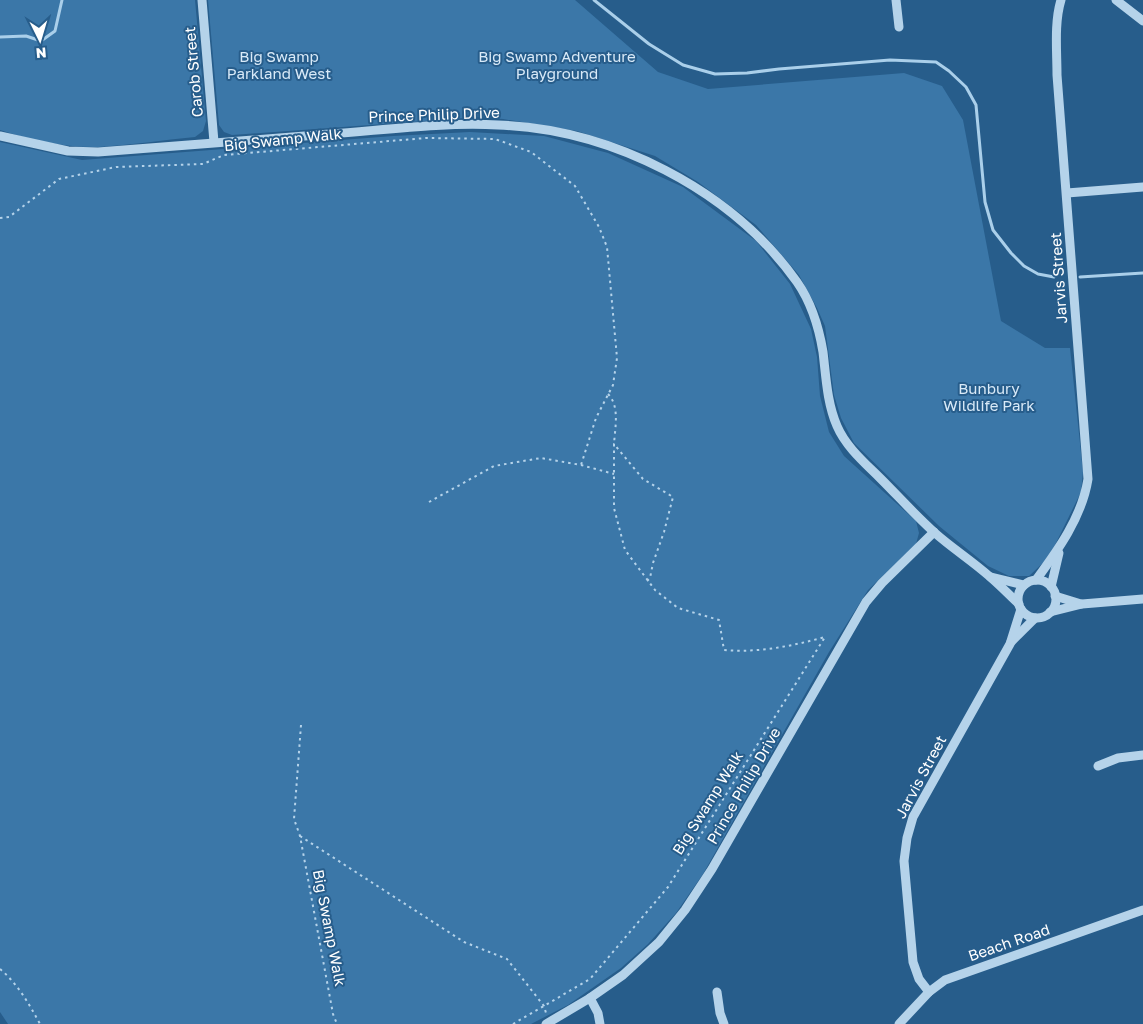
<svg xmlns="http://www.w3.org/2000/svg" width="1143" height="1024" viewBox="0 0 1143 1024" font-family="'Golos Text',sans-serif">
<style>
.green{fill:#3b77a8}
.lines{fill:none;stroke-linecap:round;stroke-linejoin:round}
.stream{stroke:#aacfea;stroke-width:3}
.path{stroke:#b5d3ea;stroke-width:2;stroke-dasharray:2.5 4;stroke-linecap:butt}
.minor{stroke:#b5d3ea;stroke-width:9}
.labels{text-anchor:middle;stroke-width:4;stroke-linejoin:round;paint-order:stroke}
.park-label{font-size:15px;fill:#d9eaf8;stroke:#275d8b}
.street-label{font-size:15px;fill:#fff;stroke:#275d8b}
</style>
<rect width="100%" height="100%" fill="#275d8b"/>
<!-- green -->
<g class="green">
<path d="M0 0H195L206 121 203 131 195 137C163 140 131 145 99 147 66 148 31 140 0 130Z"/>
<path d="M208 0H575L658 72 708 89 904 73 942 86 963 120 1001 321 1045 348H1070L1083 472 1081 492 1055 545 1044 562 1029 576H1009L988 566 939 526 854 443 841 418 834 395 825 326 817 308 799 275 756 225 698 182 655 156 577 131 503 119 479 117 232 135 224 132 219 125Z"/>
<path d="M470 132 544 136 608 153 683 187 756 241 790 284 811 329 817 357 820 396 829 432 844 456 916 521 919 533 916 544 868 590 829 652 703 874 676 913 648 944 621 968 568 1005 531 1024H8L0 1012V142L82 160 393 136Z"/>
</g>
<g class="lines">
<!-- stream -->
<g class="stream">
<path d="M594 0 649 44 683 65 715 74 747 73 779 69 890 60 936 62 949 71 966 87 976 105 985 202 993 230 1011 253 1024 266 1038 274 1054 277"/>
<path d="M0 37 26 36 41 41 55 31 62 0"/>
<path d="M1080 277 1143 273"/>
</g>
<!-- path -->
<g class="path">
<path d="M0 218 9 217 59 179 116 167 203 164 224 155 426 138 495 139 531 152 575 186 599 227 607 247 617 358 613 385 596 418 581 465"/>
<path d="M608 394C620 406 615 428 614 444"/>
<path d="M429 502 494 466 541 458 581 465 614 474"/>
<path d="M647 581 650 578 653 563 664 532 673 497 643 479 614 444V508L625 550 655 590 678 608 719 620 724 650C759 653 792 646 825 637"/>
<path d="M301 725 294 819 300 836 333 1014 337 1024"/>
<path d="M300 836 464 942 507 959 544 1006 546 1013"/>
<path d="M0 969C18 984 29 1004 40 1024"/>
<path d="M513 1024 590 979 668 887 825 637"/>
</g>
<!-- minor -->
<g class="minor">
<path d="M202 0 214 142"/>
<path d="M896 0 899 27"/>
<path d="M1116 0 1143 21"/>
<path d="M0 136 68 151 98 152C176 146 253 140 330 134 385 130 443 122 498 125 611 129 731 189 797 282 811 302 819 328 823 352 826 377 827 403 837 426 846 447 865 463 881 479 899 497 916 516 935 533 952 548 972 561 989 576 1000 585 1009 595 1019 604"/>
<path d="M1067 193 1143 187"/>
<path d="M991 577 1024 585"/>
<path d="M1036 580C1058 550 1082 517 1088 479L1057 75C1057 51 1054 23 1061 0"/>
<circle cx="1037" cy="599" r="19"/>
<path d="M1051 587 1059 553"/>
<path d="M1055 596 1081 604"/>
<path d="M1050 612 1082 604 1143 599"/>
<path d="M1011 642 1035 618"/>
<path d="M1098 766 1118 758 1143 755"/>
<path d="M717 992 720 1013 724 1024"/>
<path d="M929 992 919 979 913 962 904 861 907 838 913 817 1010 644 1021 609"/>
<path d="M590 998 598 1013 600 1024"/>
<path d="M546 1024 590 998 623 975 659 942 685 910 712 869 866 602 882 583 934 532"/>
<path d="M899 1024 929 992 945 980 1143 910"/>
</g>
</g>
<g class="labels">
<!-- park labels -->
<g class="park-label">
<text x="279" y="62">Big Swamp<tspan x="279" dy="17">Parkland West</tspan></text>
<text x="557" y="62">Big Swamp Adventure<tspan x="557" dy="17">Playground</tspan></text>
<text x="989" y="394">Bunbury<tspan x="989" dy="17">Wildlife Park</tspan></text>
</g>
<!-- street labels -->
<g class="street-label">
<text transform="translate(194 72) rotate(-95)" y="5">Carob Street</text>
<text transform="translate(434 115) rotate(-2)" y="5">Prince Philip Drive</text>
<text transform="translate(283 140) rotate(-6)" y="5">Big Swamp Walk</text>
<text transform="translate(1059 278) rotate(-94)" y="5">Jarvis Street</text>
<text transform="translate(921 777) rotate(-62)" y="5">Jarvis Street</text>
<text transform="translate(744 786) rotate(-60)" y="5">Prince Philip Drive</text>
<text transform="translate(708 803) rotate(-58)" y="5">Big Swamp Walk</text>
<text transform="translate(329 928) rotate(79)" y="5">Big Swamp Walk</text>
<text transform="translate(1009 943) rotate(-19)" y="5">Beach Road</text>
</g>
</g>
<!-- north arrow -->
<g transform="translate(40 40) rotate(175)" stroke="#275d8b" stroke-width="4" paint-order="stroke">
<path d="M0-4L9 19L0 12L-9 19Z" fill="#ffffff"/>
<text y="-8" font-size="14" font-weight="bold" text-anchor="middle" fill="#ffffff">N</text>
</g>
</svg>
